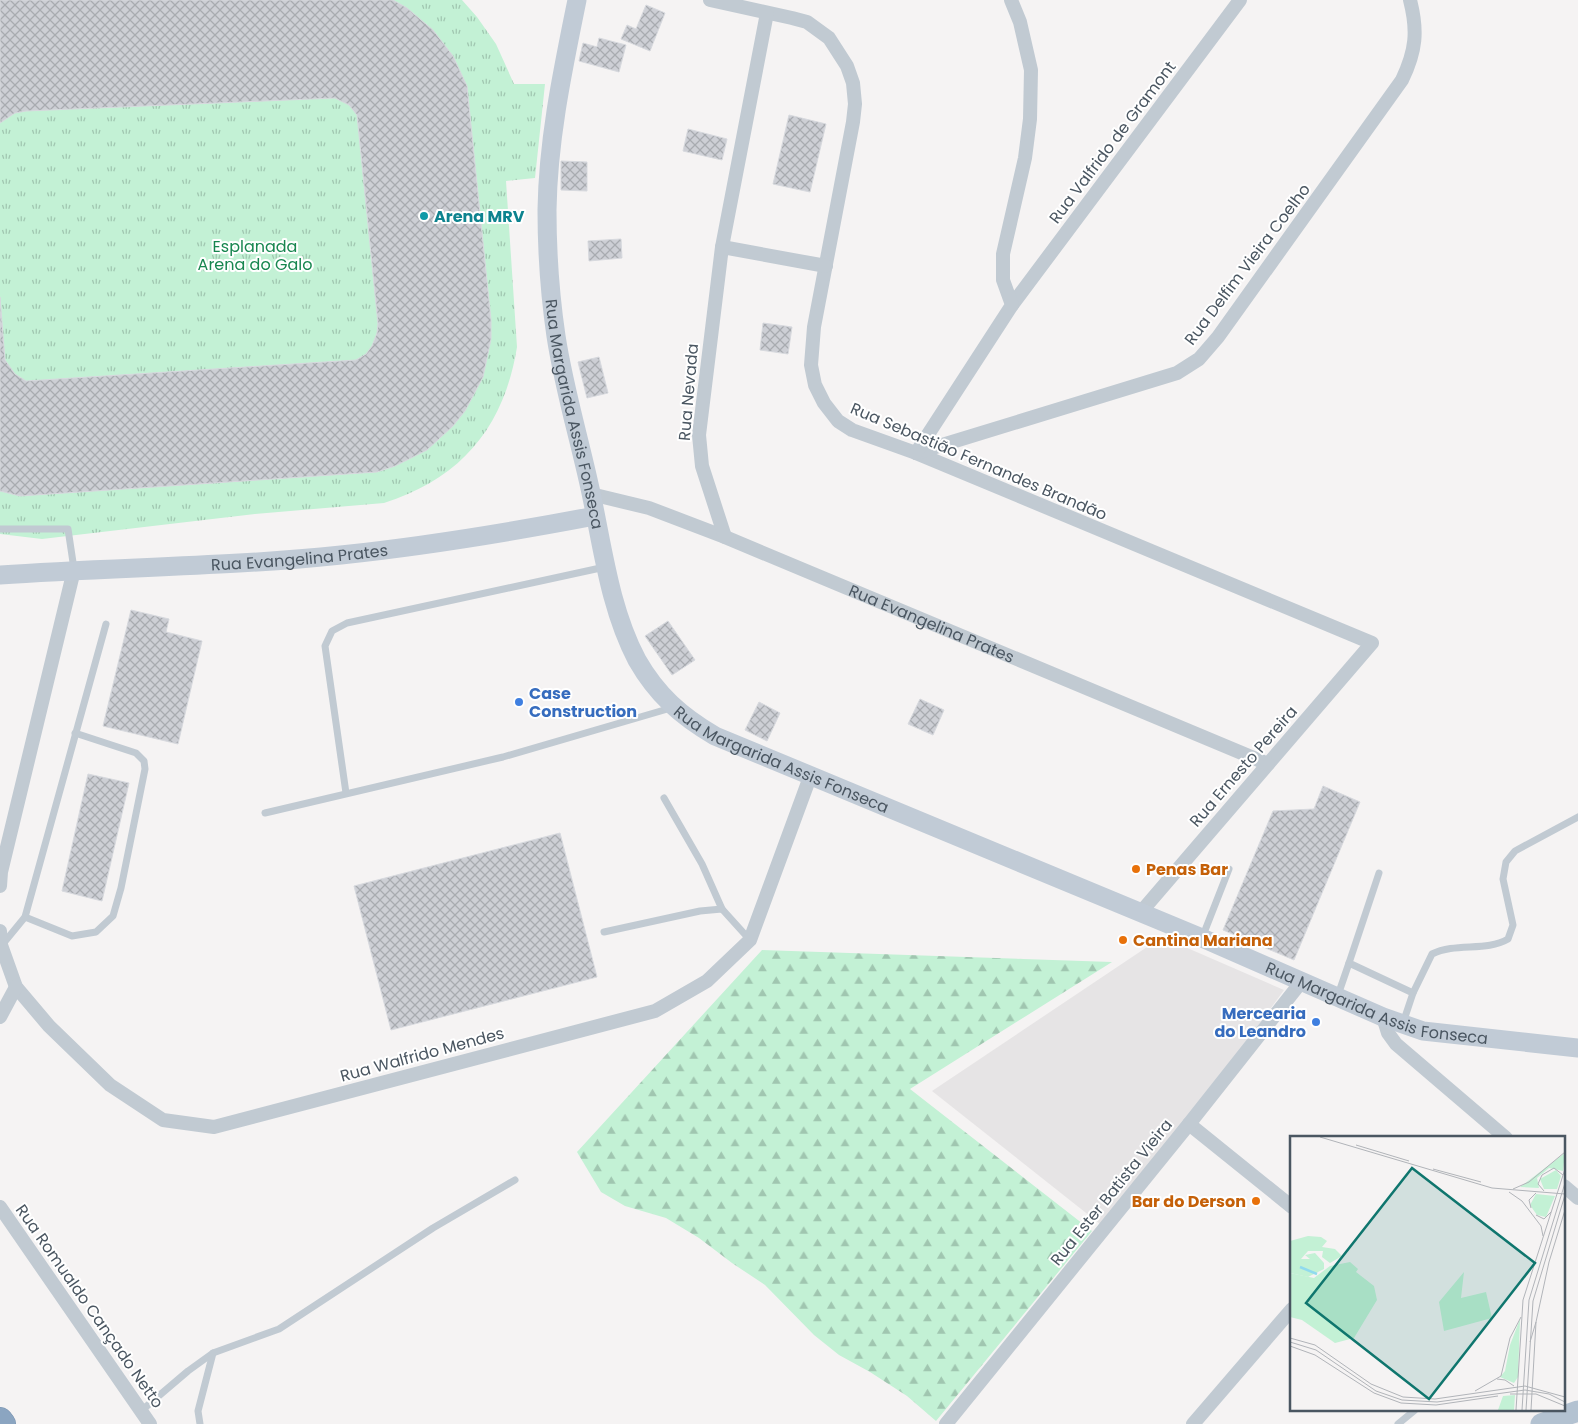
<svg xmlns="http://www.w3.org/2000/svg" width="1578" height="1424" viewBox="0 0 1578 1424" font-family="Poppins,sans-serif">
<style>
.education{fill:#e6e4e5}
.forest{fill:url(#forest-firs)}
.park{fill:url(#park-tufts)}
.building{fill:url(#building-cross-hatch);stroke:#d7d9de}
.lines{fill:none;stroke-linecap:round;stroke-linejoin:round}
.highway-casing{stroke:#7690ad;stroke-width:26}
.lane{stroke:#c1cad2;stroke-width:7}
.street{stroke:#c1cad2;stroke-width:14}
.secondary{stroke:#c1cbd6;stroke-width:19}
.primary{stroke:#b3c2d1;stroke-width:21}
.highway{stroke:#8ba5c1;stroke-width:25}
.culture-dot{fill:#0f9aa8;stroke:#fff;stroke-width:2}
.shop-dot{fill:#3f7fe0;stroke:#fff;stroke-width:2}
.food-dot{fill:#e8710a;stroke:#fff;stroke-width:2}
.labels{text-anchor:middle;stroke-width:4;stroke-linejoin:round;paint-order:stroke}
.street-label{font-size:16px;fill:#4a5661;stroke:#fff}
.culture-label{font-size:16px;font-weight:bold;fill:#0d838f;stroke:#fff;text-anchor:start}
.park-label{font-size:16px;fill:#17864f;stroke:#fff}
.shop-label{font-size:16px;font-weight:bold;fill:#366cbe;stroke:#fff;text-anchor:start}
.food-label{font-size:16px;font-weight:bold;fill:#c56008;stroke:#fff;text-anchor:start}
.inset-river{fill:none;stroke:#90daee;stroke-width:2.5}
.inset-road{fill:none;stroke:#b1b4b9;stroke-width:1}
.view{fill:#0f766e;fill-opacity:0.15;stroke:#0f766e;stroke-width:2.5}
.inset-edge{fill:none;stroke:#4a5661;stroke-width:2.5}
</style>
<defs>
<pattern id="forest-firs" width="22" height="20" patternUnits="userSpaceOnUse" patternTransform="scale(1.25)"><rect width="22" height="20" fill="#c3f1d5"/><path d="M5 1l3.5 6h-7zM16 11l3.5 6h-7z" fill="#a0c6b0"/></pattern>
<pattern id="park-tufts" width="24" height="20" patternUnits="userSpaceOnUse" patternTransform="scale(1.25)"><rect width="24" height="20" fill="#c3f1d5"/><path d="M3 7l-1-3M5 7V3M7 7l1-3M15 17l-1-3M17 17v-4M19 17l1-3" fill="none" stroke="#a0c6b0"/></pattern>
<pattern id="building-cross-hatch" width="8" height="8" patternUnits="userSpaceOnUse" patternTransform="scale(1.25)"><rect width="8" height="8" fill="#cdcfd5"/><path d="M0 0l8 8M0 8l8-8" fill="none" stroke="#a8abb0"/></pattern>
</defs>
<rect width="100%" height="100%" fill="#f5f3f3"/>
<!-- education -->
<path class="education" d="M1162 937 1284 990 1194 1113 1100 1224 932 1091Z"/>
<!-- forest -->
<path class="forest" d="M762 950 1112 962 910 1089 1092 1231 936 1421 907 1396 870 1372 839 1355 814 1335 765 1285 732 1263 699 1238 666 1218 625 1206 601 1192 577 1152Z"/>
<!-- park -->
<path class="park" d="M0 0H462L477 17 496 44 514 84H545L535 178 506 181 517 347C504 427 462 478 384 503L255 514 42 539 0 534Z"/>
<!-- building -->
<g class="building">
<path d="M0 0H393L407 8 433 30 453 56 467 86 491 320V339L483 377 465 411 453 426 427 450 395 466 377 472 20 496 0 491V297L5 360 15 374 26 381 356 360 366 354 372 346 377 333 378 324 357 115 349 105 335 98 26 111 15 113 0 123Z"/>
<path d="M646 5 665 13 650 51 621 39 627 25 636 29Z"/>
<path d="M599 38 626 45 619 72 579 61 583 43 597 47Z"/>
<path d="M789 115 826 124 810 192 773 184Z"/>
<path d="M688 129 727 139 722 160 683 151Z"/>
<path d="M561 161 587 162V191L561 190Z"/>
<path d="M621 239 622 258 589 261 588 241Z"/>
<path d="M763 323 792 327 788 354 760 350Z"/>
<path d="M599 357 608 393 587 398 578 362Z"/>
<path d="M131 610 169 619 166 632 202 641 178 744 103 726Z"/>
<path d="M668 621 695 660 672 675 645 636Z"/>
<path d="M920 699 944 710 933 735 908 724Z"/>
<path d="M759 702 780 713 767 741 745 730Z"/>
<path d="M88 774 129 783 102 901 62 891Z"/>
<path d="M1323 786 1360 802 1294 960 1223 930 1273 811 1314 809Z"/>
<path d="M560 833 597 977 391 1030 354 886Z"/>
</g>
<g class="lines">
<!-- highway casing -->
<g class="highway-casing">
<path id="highway" d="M0 1420 3 1424"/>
</g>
<!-- lane -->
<g class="lane">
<path d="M0 529H68L74 569"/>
<path d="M346 793 325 646 332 631 347 623 605 567"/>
<path d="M664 798 702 864 722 909"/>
<path d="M265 813 503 757 671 708"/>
<path d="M1379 873 1349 963 1413 993"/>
<path d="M25 917 72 936 96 932 113 916 121 888 145 769 144 761 136 753 75 733"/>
<path d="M604 932 700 911 722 909 750 940"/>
<path d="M1202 938 1229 869"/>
<path d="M2 945 25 917 106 624"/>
<path d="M1338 995 1349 963"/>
<path d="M1403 1023 1413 993 1432 954C1456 942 1486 952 1508 939L1513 925 1503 879 1506 862 1515 851 1578 817"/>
<path d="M141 1411 188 1371 213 1353 279 1329 433 1228 515 1180"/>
<path d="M200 1424 198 1411 213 1353"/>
<path d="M1398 1424 1415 1410"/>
</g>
<!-- street -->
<g class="street">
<path d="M710 0 792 18 807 22 829 38 847 66 853 83 855 104 853 122 814 327 811 365 815 385 824 403 838 421 852 430 916 453 1372 643 1141 912"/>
<path d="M722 247 826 266"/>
<path d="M1012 305 1240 0"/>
<path d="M916 453 1177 373 1199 359 1218 337 1402 80C1416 51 1418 31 1410 0"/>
<path d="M916 453 1012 305 1003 280V254L1025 158 1030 119 1031 70 1020 22 1011 0"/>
<path id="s1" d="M591 494 649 508 725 537 1268 764"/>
<path d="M725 537 702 466 699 435 722 247 767 13"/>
<path d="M0 886 1 872 74 570"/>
<path d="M0 931 1 945 16 987 49 1026 110 1085 163 1120 214 1127 655 1011 707 981 750 940 810 777"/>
<path d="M0 1017 16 987"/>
<path d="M1383 1017 1388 1033 1396 1044 1506 1138"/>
<path d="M1189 1124 1292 1207"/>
<path d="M1564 1186 1578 1198"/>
<path d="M0 1207 150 1424"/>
<path d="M946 1424 1189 1124 1302 981"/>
<path d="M1193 1424 1292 1309"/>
</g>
<!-- secondary -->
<g class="secondary">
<path id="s2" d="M577 0C563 69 548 139 547 210 547 252 550 295 556 336 564 389 580 441 591 493 603 549 610 609 637 660 657 695 681 716 715 736L1202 938 1383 1017 1423 1031 1578 1048"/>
<path id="s3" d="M0 575C113 567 228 567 341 555 426 546 511 532 595 516"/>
</g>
<!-- primary -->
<path class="primary" d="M1541 1424 1578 1411"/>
<!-- highway -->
<use href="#highway" class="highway"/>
</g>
<!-- markers -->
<circle class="culture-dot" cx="424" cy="216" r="5"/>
<g class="shop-dot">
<circle cx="519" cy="702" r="5"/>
<circle cx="1316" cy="1022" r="5"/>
</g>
<g class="food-dot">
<circle cx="1136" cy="869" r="5"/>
<circle cx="1123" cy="940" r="5"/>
<circle cx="1256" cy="1201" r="5"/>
</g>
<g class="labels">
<!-- street labels -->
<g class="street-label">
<text transform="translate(1112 142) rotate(-53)" y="6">Rua Valfrido de Gramont</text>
<text transform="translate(1247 264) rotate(-53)" y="6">Rua Delfim Vieira Coelho</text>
<text transform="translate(688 392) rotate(-85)" y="6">Rua Nevada</text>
<text dy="6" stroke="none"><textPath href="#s2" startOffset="419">Rua Margarida Assis Fonseca</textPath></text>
<text transform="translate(979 461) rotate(23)" y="6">Rua Sebastião Fernandes Brandão</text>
<text dy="6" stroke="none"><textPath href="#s3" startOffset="300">Rua Evangelina Prates</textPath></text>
<text dy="6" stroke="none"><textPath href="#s1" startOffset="365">Rua Evangelina Prates</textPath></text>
<text dy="6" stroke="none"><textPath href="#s2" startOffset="854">Rua Margarida Assis Fonseca</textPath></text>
<text transform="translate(1243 766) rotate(-49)" y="6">Rua Ernesto Pereira</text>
<text dy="6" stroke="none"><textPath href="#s2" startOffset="1499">Rua Margarida Assis Fonseca</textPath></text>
<text transform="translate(422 1054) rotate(-15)" y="6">Rua Walfrido Mendes</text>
<text transform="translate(1111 1192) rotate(-51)" y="6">Rua Ester Batista Vieira</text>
<text transform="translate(90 1306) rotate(55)" y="6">Rua Romualdo Cançado Netto</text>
</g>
<!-- culture labels -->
<g class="culture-label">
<text x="434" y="222">Arena MRV</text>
</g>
<!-- park labels -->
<g class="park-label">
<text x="255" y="252">Esplanada<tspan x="255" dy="18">Arena do Galo</tspan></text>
</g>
<!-- shop labels -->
<g class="shop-label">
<text x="529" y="699">Case<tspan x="529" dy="18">Construction</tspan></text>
<text x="1306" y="1019" text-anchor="end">Mercearia<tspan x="1306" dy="18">do Leandro</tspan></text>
</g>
<!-- food labels -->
<g class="food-label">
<text x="1146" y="875">Penas Bar</text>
<text x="1133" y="946">Cantina Mariana</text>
<text x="1246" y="1207" text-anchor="end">Bar do Derson</text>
</g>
</g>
<!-- overview -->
<g transform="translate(1290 1136)">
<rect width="275" height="275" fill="#f5f3f3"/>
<path d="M275 17 273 35 259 32 247 42 249 52 230 51ZM266 34 271 40 267 53H254L250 43ZM246 58 265 60 256 81 247 79 240 69ZM230 183 228 241 224 247 210 241 215 235 220 209ZM225 259 224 274H208L213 260Z" fill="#c3f1d5"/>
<path d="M18 100 31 101 37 105 32 111 45 113 52 120 40 127 32 121 33 115H18L11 123H20L15 119 25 117 34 127V133L18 141 0 137V105ZM174 136 171 162 196 156 202 182 154 195 149 166Z" fill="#c3f1d5"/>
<path d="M60 126 68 133 66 136 84 150 87 164 64 202 45 207 12 184 0 181V137L24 142 40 130Z" fill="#c3f1d5"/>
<path class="inset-river" d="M10 131 27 138"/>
<path class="inset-road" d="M30 1 202 52 275 58M66 9 119 25M143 33 191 46M223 53 239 46 275 16M254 55 248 48 252 39 264 32 273 39M219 56 232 65 251 90 253 100M241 72 239 64 246 57M246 79 254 83 261 76M0 202 25 209 81 248 113 261 145 263 235 250 275 261M0 206 26 214 86 255 112 264 147 266 235 254 259 258 275 266M240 206 246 186M0 210 25 219 84 257 111 267 146 269 208 260M207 243 215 244 224 250M185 255 211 240 220 202 231 181M220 258H246L275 270M226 274 233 164 275 33M232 274 239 164 275 47M236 274 243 165 275 59M241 274 246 186 259 126 275 74"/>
<path class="view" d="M122 32 245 127 139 263 16 167Z"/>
<rect width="275" height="275" class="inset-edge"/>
</g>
</svg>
